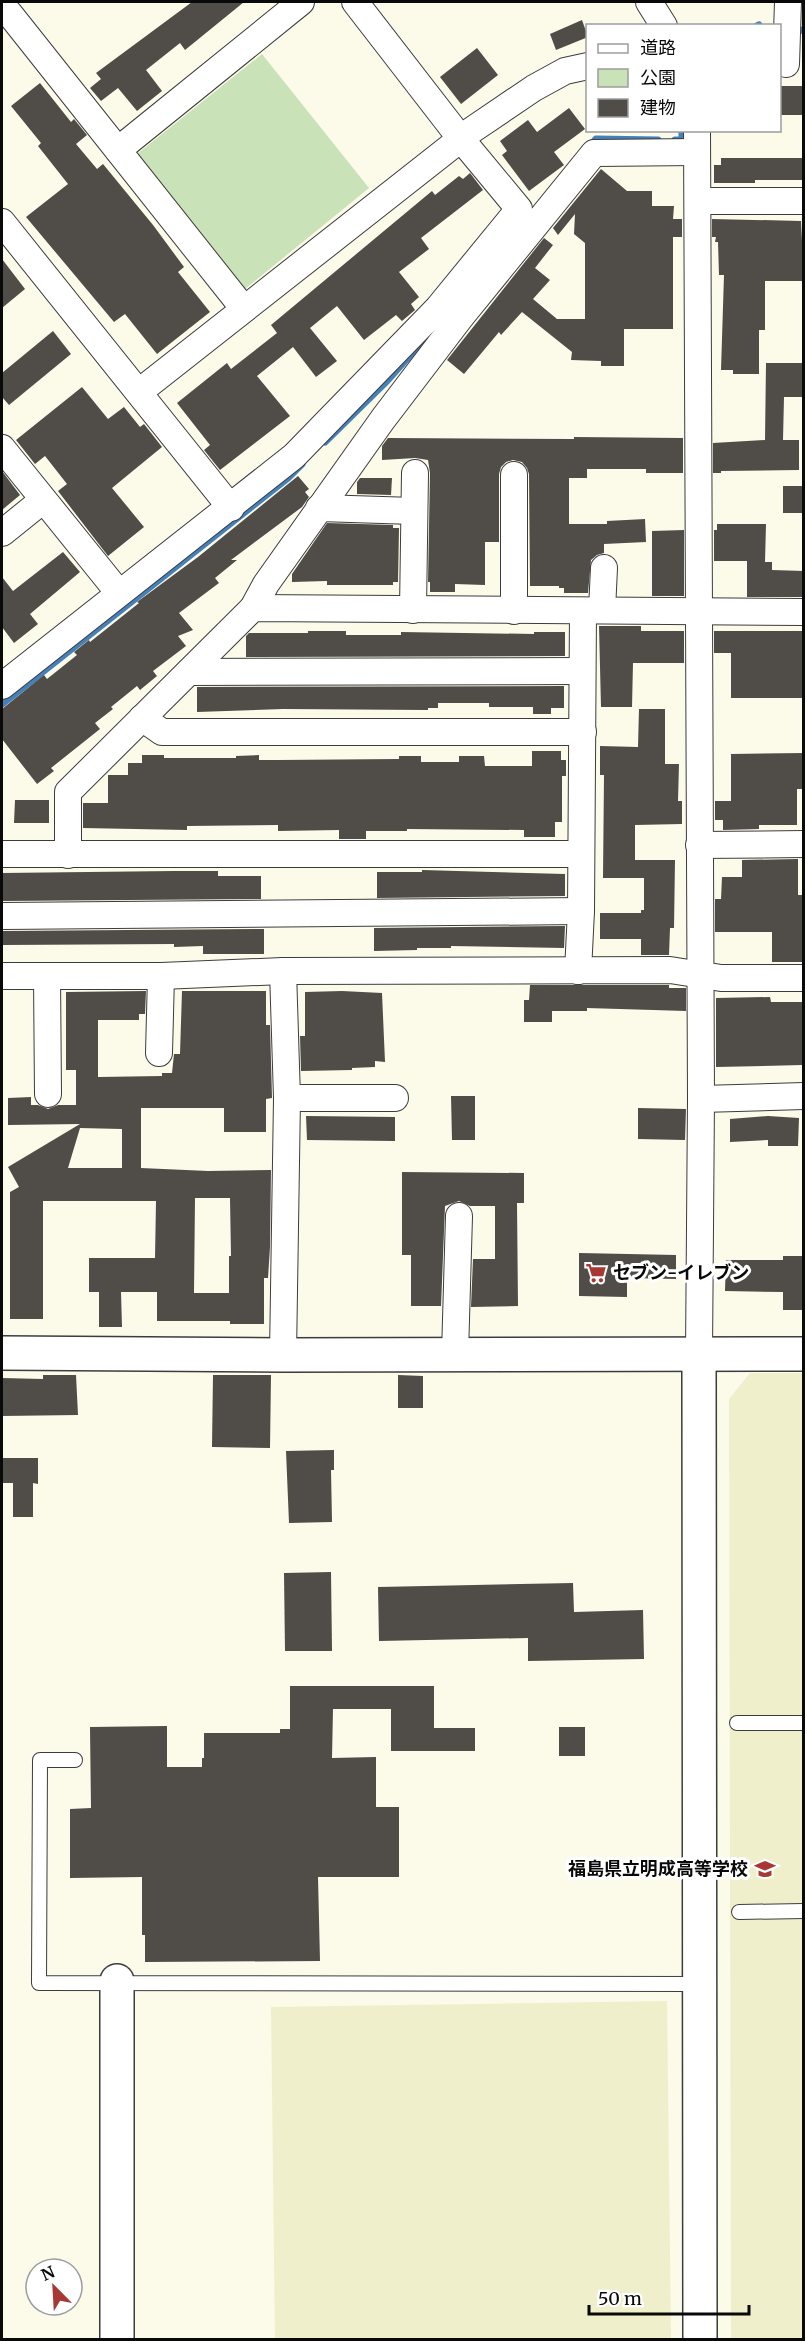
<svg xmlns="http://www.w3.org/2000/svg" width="805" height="2341" viewBox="0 0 805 2341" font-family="Merriweather,'Noto Sans JP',serif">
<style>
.farmland{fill:#efefcc}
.green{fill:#c9e2b7}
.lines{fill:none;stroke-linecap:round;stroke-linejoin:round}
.stream{stroke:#4481bb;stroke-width:7}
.building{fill:#504c47;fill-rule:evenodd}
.service-casing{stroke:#3c3c3c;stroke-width:16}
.minor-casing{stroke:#3c3c3c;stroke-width:28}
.tertiary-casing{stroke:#3c3c3c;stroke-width:36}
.service{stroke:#fff;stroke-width:14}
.minor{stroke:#fff;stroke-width:26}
.tertiary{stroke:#fff;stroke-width:33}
.labels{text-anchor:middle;stroke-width:6;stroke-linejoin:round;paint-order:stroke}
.poi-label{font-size:18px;font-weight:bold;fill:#090909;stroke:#fff;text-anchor:start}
</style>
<rect width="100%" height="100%" fill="#fcfae9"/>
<!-- farmland -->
<g class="farmland">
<path d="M750 1373H803V2339H731L729 1399Z"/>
<path d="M667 2001 671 2339H275L271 2007Z"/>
</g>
<!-- green -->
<path class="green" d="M262 54 369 188 245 289 137 154Z"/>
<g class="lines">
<!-- stream -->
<g class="stream">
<path d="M757 26 759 25"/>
<path d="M801 30 804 31"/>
<path d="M675 140H682V130"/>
<path d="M589 147 596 139 658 140"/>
<path d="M325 442 387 381 422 342"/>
<path d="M2 704 288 478 302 464"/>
</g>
</g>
<!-- building -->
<g class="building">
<path d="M192 2H244L185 50 180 43 146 70 162 91 137 111 118 88 101 101 90 88 101 79 96 73Z"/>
<path d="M582 20 588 37 556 50 550 34Z"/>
<path d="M477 48 498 75 461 104 440 77Z"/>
<path d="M40 83 71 122 74 119 87 135 76 144 97 169 103 164 153 225 184 267 178 272 210 312 157 354 125 314 114 322 26 217 68 184 38 146 41 143 11 106Z"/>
<rect x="780" y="86" width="24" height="29"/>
<path d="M569 108 585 129 554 152 564 165 529 191 502 155 507 151 500 141 528 120 537 132Z"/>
<path d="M721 158H803L802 180H755V183H714V165H721Z"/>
<path d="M601 169 627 191H652V206H674L673 219H682V237H673V329H624V366H601V361L571 360 572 352 522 312 501 335 499 332 464 374 447 360 544 238 553 245 535 268 550 280 533 299 557 319H585V243L574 234 575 214 558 235 553 228Z"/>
<path d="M470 173 483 190 421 238 429 249 399 272 419 297 411 304 415 310 402 321 396 315 364 340 337 306 310 328 337 361 316 377 293 347 257 376 290 416 220 470 204 450 210 445 177 403 227 363 231 369 277 333 271 325 432 191 435 195 459 176 463 179Z"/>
<path d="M712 219 801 221 804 281H765V330H759V374H733V370H721L724 275H719L718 242H715L716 237H712Z"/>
<path d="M2 259 25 289 2 308Z"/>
<path d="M53 331 71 354 9 405 2 397V373Z"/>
<path d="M766 363H804V397H784L783 440H799V470L721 471V473H713V443L765 440Z"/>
<path d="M82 387 108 419 124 407 140 427 144 424 162 447 112 488 144 527 108 556 58 491 67 484 45 456 35 464 16 440Z"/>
<path d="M574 437 683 438V473H646V469H587V478H569V524H607V521L645 519 646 542 604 544V553L597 555 591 560 588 593H564V588H559V586H530L529 474 527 468 522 462 513 460 506 462 501 467 499 474V542H485V585L455 584V592H430V582H428L430 473 428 460 415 458 382 460V446L388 438 574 439Z"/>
<path d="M2 471 20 495 2 510Z"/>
<path d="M298 476 309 489 305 492 309 497 302 507 231 560H237L215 578 219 583 179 613 193 630 178 636 186 646 153 671 157 676 140 690 137 686 111 707 113 709 95 723 100 729 51 768 54 771 37 784 2 739V709L44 675 47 679 77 655 74 652 89 640 90 642 139 603 137 602 198 557Z"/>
<path d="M360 478H392L391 495 357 494V482Z"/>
<rect x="783" y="486" width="21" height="27"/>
<path d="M327 523 393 525V528H399L398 582H393V585H327V581L292 582V574Z"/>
<path d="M717 524H766L765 562H772V570L804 571V597H747V561H714V530H717Z"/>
<path d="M684 530V596H652V531Z"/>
<path d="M63 552 80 572 30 614 38 624 14 643 2 627V577L13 591Z"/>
<path d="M599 626H641V631H684V663H633L632 707H601Z"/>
<path d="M308 631H346V635H401V632L534 634V632H565V656L246 657V636L249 633H308Z"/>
<path d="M714 631H804V698H731V653H714Z"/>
<path d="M564 686V708H551V714H533V707H489V703H438V708H428V710L283 709 197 712V687Z"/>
<path d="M639 709H665V764H679L678 801H682V824L635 825V860H675L674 928H670L669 955H641V939H600V913H641V910H644V878H603L604 775H600V746L638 747Z"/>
<path d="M532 751H561V760H566V776H562V822H555V837H524V830L407 829V831H366V839H339V830L278 831V825L187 826V830L83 828V803H108V775H128V763H142V755H164V758H236V756L259 755V760H279L399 759V756H421V762H459V756H484L485 766H532Z"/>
<path d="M804 753V789H797V825H759V829L723 830V820H715V801H731V754Z"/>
<path d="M15 800H49V823H14Z"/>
<path d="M798 859V895H804V962H772V932H715V899H721L722 877H742V860Z"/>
<path d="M422 870 565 874V896L377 898V872H422Z"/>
<path d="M174 871H218V876H261V899L2 901V873Z"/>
<path d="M565 926 564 948 451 946V948H417V950L374 951V928Z"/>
<path d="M264 929V954H203V946L174 947V944L2 945V931Z"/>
<path d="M530 985H669V988H686V1011L587 1008V1011H552V1022H524V1000H529Z"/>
<path d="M146 991 145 1014H139V1020H98V1077L162 1076V1073H172L174 1054H180L182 991H266V1025H270L272 1098 266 1099V1132H224V1108H141V1168L208 1171 271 1170 270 1247 268 1278H264V1324H230V1321H157V1292H121L122 1327H99V1292H89V1258H155L156 1201H43V1319H10V1192L19 1187 8 1167 80 1124 8 1125V1098L31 1097V1105H38L48 1109 58 1105H76V1070H66V992ZM80 1128 122 1129V1168H68ZM195 1198H230L231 1256H229V1293H194Z"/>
<path d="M342 991 382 993 385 1062 375 1061V1067L352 1068V1070L301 1071 300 1036H305V992Z"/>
<path d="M770 997 771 1002H804L802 1065 716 1067V998Z"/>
<path d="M451 1096H475V1140H452Z"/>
<path d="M638 1108 686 1109 685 1140 638 1139Z"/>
<path d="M306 1116 395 1117V1141L307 1140Z"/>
<path d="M768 1116 799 1118 798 1146H768V1140L730 1142V1119Z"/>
<path d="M402 1172 524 1173V1203H517L518 1306 471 1307 473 1259H495V1206H470L459 1201 445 1206 441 1306H411V1255H402Z"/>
<path d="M579 1253 676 1255V1279L627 1278V1297L579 1296Z"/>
<path d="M783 1256H804V1310H783V1292L725 1291 726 1260H783Z"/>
<path d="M43 1375H76L78 1415 2 1416V1378L43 1379Z"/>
<path d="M213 1375H271L270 1448 212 1447Z"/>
<path d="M398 1375 423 1376V1408H398Z"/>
<path d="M334 1450V1470H331L332 1522 289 1523 286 1451Z"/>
<path d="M2 1458H38V1484L33 1483V1517H13V1483H2Z"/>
<path d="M331 1572 332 1651H285L284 1573Z"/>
<path d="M573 1583 574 1612 643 1610 644 1659 528 1661V1638L379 1641 378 1587Z"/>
<path d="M290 1686H434V1728H475V1751H391V1709H333L332 1758 376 1757V1807H399V1877H318L320 1961 145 1962V1935H142V1877L70 1878V1809L91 1808 90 1727 167 1726V1767H202V1758H204V1733H280V1729H290Z"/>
<rect x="559" y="1727" width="26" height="29"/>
</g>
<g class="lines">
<!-- service casing -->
<g class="service-casing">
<g id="service">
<path d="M737 1723H804"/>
<path d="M75 1760H40L39 1983 701 1984"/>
<path d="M739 1912 804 1911"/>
</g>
</g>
<!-- minor casing -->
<g class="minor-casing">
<g id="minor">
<path d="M649 2 664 26"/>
<path d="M9 13 244 309"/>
<path d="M786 64 788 2"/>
<path d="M697 130 701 1099 699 1354"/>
<path d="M118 150 301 2"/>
<path d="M698 201H804"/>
<path d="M2 222 231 508"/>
<path d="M139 392 472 130 534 88 565 71 588 66"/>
<path d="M2 448 119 593"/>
<path d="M514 475V611"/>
<path d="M319 508 414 511"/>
<path d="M2 533 43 500"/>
<path d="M253 608 266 584 383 419 460 318 594 153 697 152"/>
<path d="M413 610 415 473"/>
<path d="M602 610 604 568"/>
<path d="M189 672 582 671"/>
<path d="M2 686 294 456 438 308 519 209 461 139 355 2"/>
<path d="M142 718 162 732H583"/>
<path d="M699 845 804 844"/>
<path d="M2 854H581"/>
<path d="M68 855V792L253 608 804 612"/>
<path d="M2 916 581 911"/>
<path d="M578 971 581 911 583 612"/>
<path d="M2 976H161L283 971 670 970 721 978H804"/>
<path d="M47 976 48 1094"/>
<path d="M159 1053 161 976"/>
<path d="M287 1098H395"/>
<path d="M701 1099 804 1096"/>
<path d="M455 1354 459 1216"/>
<path d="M283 1355 287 1098 283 971"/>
</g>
</g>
<!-- tertiary casing -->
<g class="tertiary-casing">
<g id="tertiary">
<path d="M2 1353 283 1355 804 1354"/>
<path d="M699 1354 700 2340"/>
<path d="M117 1981V2340"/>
</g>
</g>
<!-- service -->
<use href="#service" class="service"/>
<!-- minor -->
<use href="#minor" class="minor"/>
<!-- tertiary -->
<use href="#tertiary" class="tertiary"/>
</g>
<!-- icons -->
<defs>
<g id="supermarket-bare" transform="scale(1.62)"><path d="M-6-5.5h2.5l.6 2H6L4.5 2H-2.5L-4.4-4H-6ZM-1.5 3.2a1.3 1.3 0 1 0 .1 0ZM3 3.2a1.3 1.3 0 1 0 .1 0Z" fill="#a73834" stroke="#fff" stroke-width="2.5" paint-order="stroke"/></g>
<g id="school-bare" transform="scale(1.62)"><path d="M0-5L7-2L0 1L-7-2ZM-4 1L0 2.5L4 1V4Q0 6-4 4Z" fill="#a73834" stroke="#fff" stroke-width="2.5" paint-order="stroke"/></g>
</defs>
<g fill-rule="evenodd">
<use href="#supermarket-bare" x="596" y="1273"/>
<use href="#school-bare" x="765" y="1869"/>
</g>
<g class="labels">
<!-- poi labels -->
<g class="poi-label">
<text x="613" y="1279">セブン-イレブン</text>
<text x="748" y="1875" text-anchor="end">福島県立明成高等学校</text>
</g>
</g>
<!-- border -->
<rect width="805" height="2341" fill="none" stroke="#090909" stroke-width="6"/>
<!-- legend -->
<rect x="586" y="24" width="195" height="108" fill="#ffffff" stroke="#9d9d9d" stroke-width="1.5"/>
<rect x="598" y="44" width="30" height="9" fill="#ffffff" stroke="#9d9d9d" stroke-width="1.5"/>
<text x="640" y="54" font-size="18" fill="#090909">道路</text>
<rect x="598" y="69" width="30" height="18" fill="#c9e2b7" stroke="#9d9d9d" stroke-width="1.5"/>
<text x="640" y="84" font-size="18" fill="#090909">公園</text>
<rect x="598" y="99" width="30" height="18" fill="#504c47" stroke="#9d9d9d" stroke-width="1.5"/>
<text x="640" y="114" font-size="18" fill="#090909">建物</text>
<!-- north arrow -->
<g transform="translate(54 2287) rotate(336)"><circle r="28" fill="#ffffff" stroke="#9d9d9d" stroke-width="1.5"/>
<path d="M0-4.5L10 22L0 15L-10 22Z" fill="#a73834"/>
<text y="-9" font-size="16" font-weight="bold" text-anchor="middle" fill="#090909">N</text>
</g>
<!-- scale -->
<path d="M589 2305v9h160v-9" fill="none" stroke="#090909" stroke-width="3"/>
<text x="598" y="2305" font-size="18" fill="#090909" stroke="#ffffff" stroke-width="4.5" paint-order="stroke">50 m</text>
</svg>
